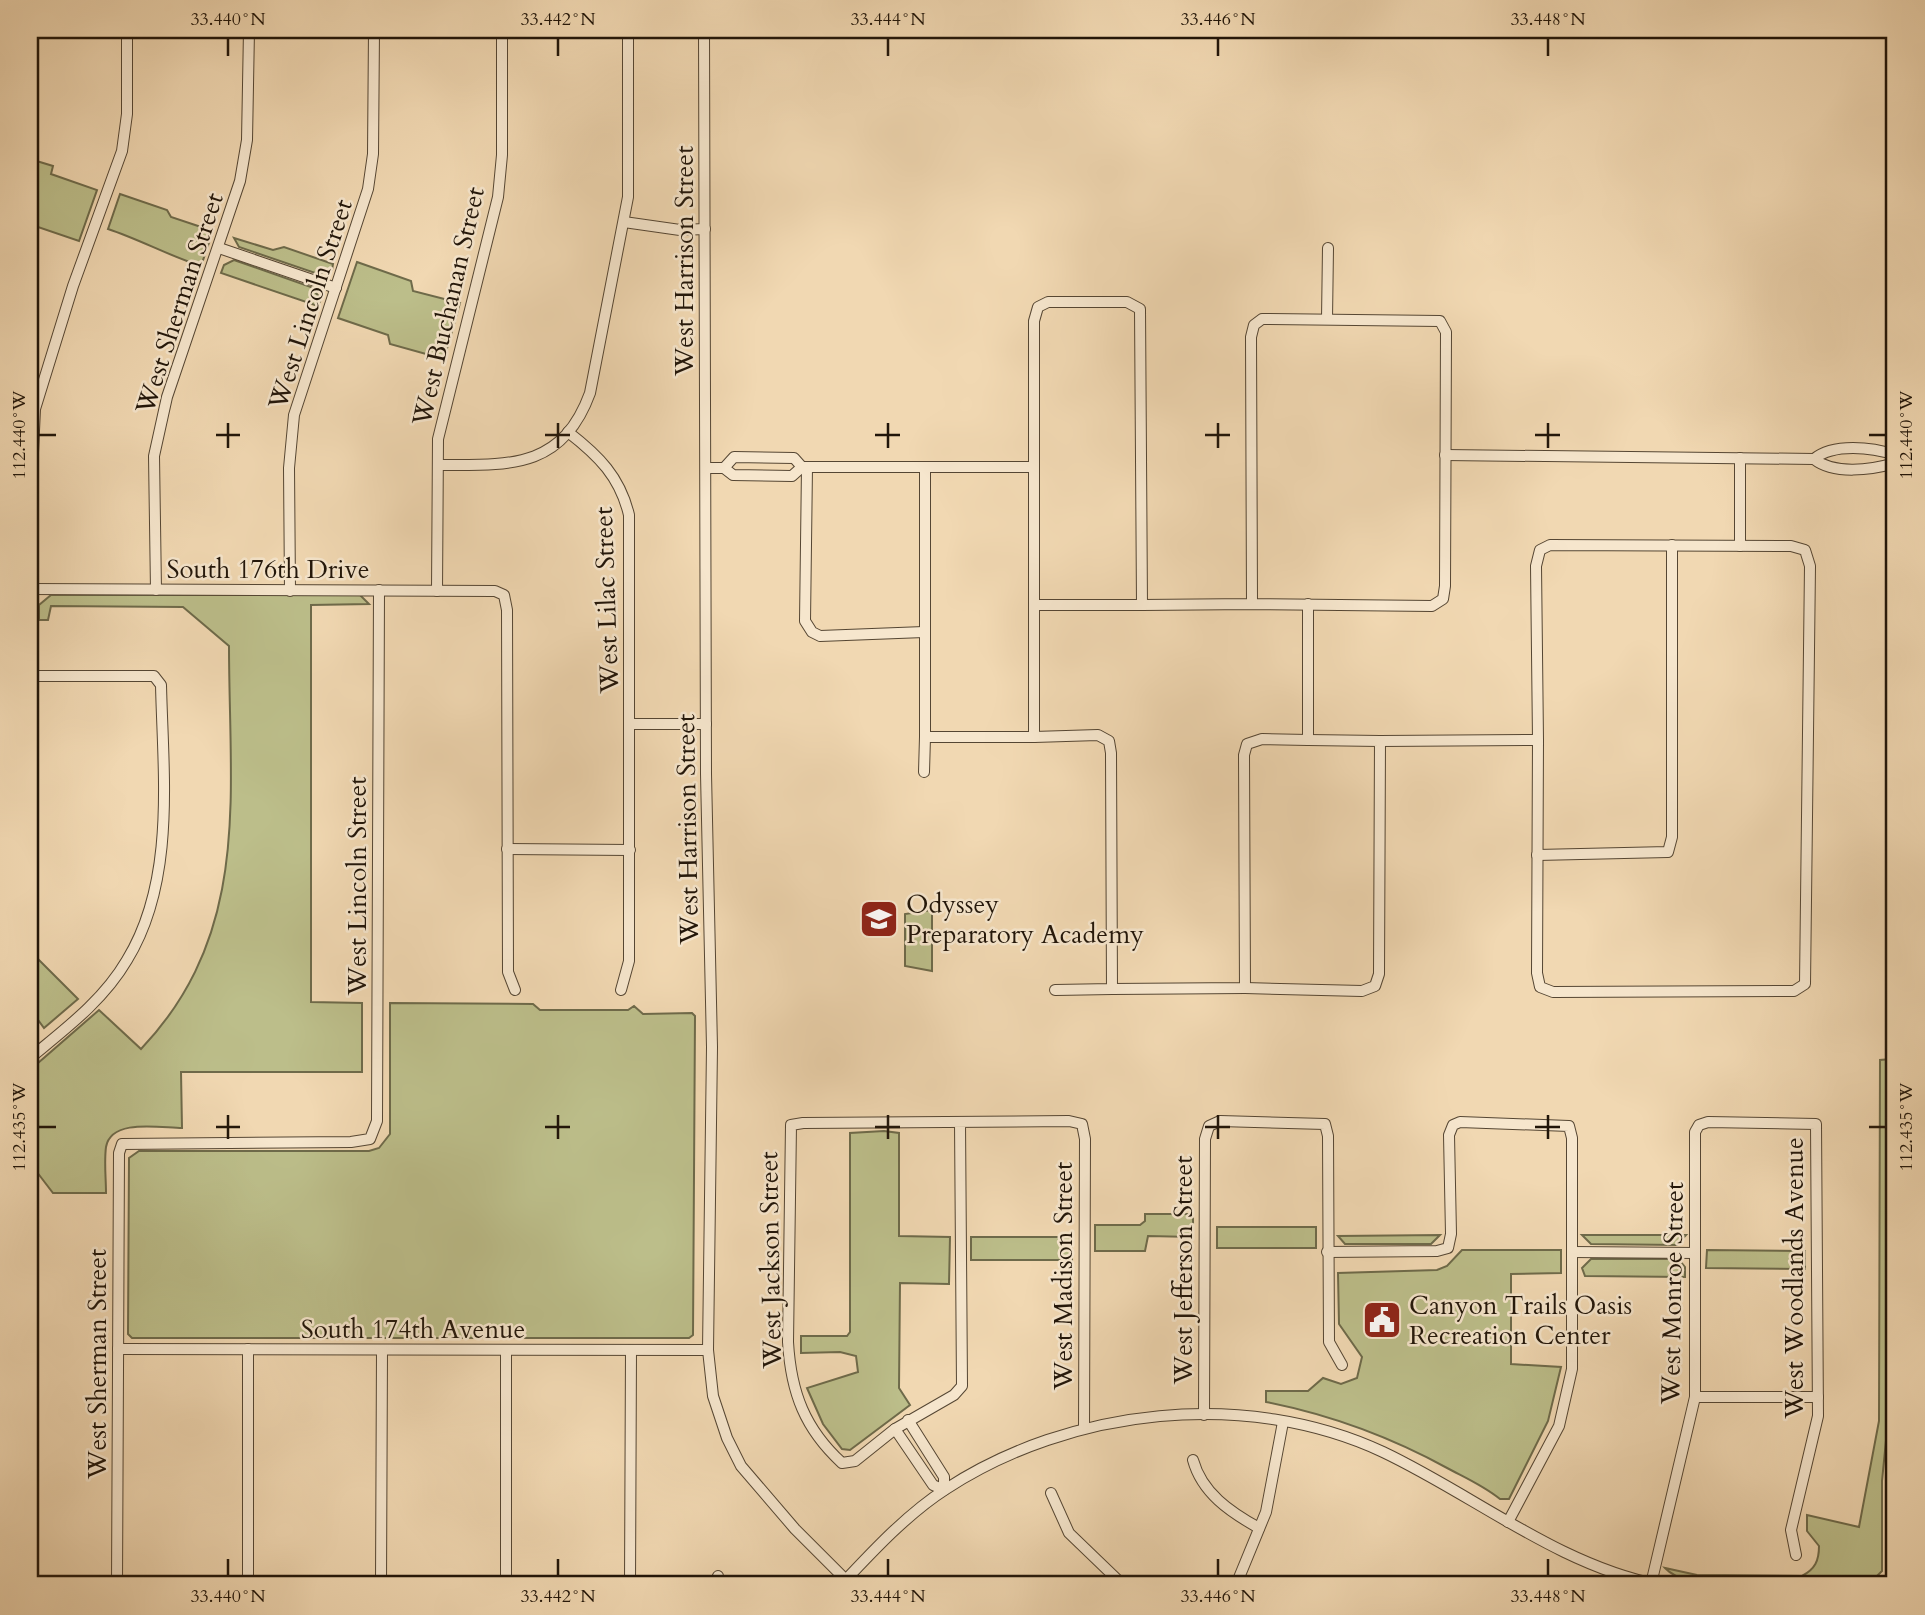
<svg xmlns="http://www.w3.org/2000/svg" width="1925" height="1615" viewBox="0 0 1925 1615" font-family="Cardo,serif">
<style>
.green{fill:#bcbe8a;stroke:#6e6a4a;stroke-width:2}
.water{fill:#9bb9b0;stroke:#6a776d;stroke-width:2}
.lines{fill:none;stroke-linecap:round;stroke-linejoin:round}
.minor-casing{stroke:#554633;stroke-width:12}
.minor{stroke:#f6e6cd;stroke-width:10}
.ticks{fill:none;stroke:#211509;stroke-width:2.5}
.labels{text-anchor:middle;stroke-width:5;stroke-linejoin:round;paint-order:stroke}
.street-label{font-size:26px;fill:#211509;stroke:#f6e6cd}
.poi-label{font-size:26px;fill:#211509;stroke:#f6e6cd;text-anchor:start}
.neatline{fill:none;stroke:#211509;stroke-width:2.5}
.ticks-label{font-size:18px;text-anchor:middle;fill:#211509}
</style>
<rect width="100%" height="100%" fill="#f1d8b2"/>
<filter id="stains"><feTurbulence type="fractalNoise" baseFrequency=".00286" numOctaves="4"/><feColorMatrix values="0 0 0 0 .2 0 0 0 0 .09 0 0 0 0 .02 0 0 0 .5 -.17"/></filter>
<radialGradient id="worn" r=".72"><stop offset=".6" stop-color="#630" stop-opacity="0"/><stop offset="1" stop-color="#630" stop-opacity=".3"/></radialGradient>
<!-- green -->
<g class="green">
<path d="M30 159 53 166 51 174 97 190 79 241 32 225 30 219Z"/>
<path d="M120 194 167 210 171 217 213 231 201 266C167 255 141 240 108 229Z"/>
<path d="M234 238 273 250 284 247 333 264 332 270 318 274 239 247Z"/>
<path d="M234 260 311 287 321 299 318 306 221 273 224 265Z"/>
<path d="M357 262 411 281 413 291 460 303 444 359 390 344 388 335 338 318Z"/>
<path d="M51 595H360L369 604 311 605V1002L362 1003V1072H181L182 1128C161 1128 111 1118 106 1147 104 1162 106 1178 106 1193H53L30 1163V1070L99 1010 141 1049C252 932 229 795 229 646L183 607 51 606 48 620H39V605Z"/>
<path d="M932 910V971L905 966V914Z"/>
<path d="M30 959H38L78 999 44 1028 30 1009Z"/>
<path d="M390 1003 533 1004 540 1010H628L634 1006 643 1014 692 1013 695 1016 693 1335 689 1338H132L128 1334 129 1158 139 1151H369L379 1148 390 1134Z"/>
<path d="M1891 1059 1892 1380 1882 1481V1571L1874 1579 1736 1580 1733 1584C1712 1582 1681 1585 1665 1568L1697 1575 1802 1576C1815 1569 1819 1561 1819 1546L1807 1531V1515L1859 1527 1879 1421 1880 1060Z"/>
<path d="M884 1131 899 1133V1236L950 1237 949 1284 900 1283 899 1388 910 1405 850 1450 842 1449 823 1424 807 1388 858 1372 856 1356 840 1352 801 1353V1336H847L850 1332V1133Z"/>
<path d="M1145 1214H1193V1237L1148 1236 1145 1251H1095V1225H1140L1145 1221Z"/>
<rect x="1217" y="1227" width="99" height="21"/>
<path d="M1440 1235 1431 1244H1345L1338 1236Z"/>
<path d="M1582 1235H1686L1677 1245 1591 1244Z"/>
<rect x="971" y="1237" width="101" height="23"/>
<path d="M1462 1250H1561V1273L1511 1274V1364L1561 1367 1548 1421 1509 1499H1500C1484 1486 1466 1478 1449 1469 1389 1436 1332 1415 1266 1402V1391H1308L1323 1378 1341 1384 1357 1378 1362 1357 1339 1324 1338 1273 1437 1270 1447 1266Z"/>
<path d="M1707 1250 1805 1251V1269L1706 1268Z"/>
<path d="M1591 1259H1671L1680 1261 1685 1267V1277L1585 1276 1582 1268Z"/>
</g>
<!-- water -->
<path class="water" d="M1375 1302H1390V1307L1393 1308V1331H1390V1336H1374V1331H1371V1308L1375 1307Z"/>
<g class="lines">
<!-- minor casing -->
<g class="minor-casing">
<g id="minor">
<path d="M704 30 706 774 712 1047 708 1350 713 1396 727 1438 741 1466 795 1529 846 1580 862 1585"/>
<path d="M624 222 680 230 705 229"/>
<path d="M219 248 336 288"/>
<path d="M1327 319 1328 248"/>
<path d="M568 432C599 456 620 477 629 515V961L621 990"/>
<path d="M1445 455 1814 459C1834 475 1871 470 1895 463"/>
<path d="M1740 458V546"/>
<path d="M1814 459C1833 443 1872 447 1895 455"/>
<path d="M438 465C508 465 562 470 590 393L628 197V30"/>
<path d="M807 467 805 621 812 632 820 636 924 632"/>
<path d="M925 467V737H1034"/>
<path d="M706 468H724L733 475 792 476 802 467H1034V321L1038 307 1048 302H1127L1140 309 1142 605H1034V467"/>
<path d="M724 468 734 457 794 458 802 467"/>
<path d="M30 589 495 591 504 595 507 610 508 972 515 990"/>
<path d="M156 590 154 456 167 397 240 181 247 140 249 30"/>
<path d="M290 591 289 468 294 415 368 189 373 154 374 30"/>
<path d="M437 591 438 439 498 197 502 155V30"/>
<path d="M1034 605V737L1098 735 1109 741 1111 753 1112 989 1055 990"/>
<path d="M1142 605 1252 604 1251 337 1254 325 1262 319 1440 321 1446 332 1445 586 1443 599 1432 606 1252 604"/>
<path d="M630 724H706"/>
<path d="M1380 741 1538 740 1536 566 1540 550 1550 545 1791 546 1805 550 1810 566 1805 984 1794 991 1553 992 1540 987 1537 973 1538 740"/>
<path d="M924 772 925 737"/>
<path d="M30 830V517L35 409 73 286 122 151 127 114V30"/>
<path d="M507 849 630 850"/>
<path d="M1537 855 1668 852 1672 837V545"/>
<path d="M1245 988 1362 991 1375 986 1379 974 1380 741 1308 740"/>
<path d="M1112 989 1245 988 1244 755 1247 744 1262 739 1308 740V604"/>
<path d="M30 1058C65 1029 103 1001 127 960 176 880 163 775 161 685L154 676H30"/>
<path d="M960 1122 962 1386 954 1395 895 1429 855 1461 842 1463C805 1429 791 1393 788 1342L791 1125 803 1123 1069 1121 1082 1124 1085 1139 1084 1428"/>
<path d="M1327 1252 1437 1251 1448 1248 1451 1234 1449 1135 1453 1125 1460 1122 1569 1126 1572 1138V1369L1559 1426 1508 1522"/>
<path d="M1573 1252 1695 1253"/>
<path d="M118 1349 708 1350"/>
<path d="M506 1350V1585"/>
<path d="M1695 1397H1818"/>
<path d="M1204 1415 1205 1139 1209 1126 1220 1121 1325 1124 1328 1136 1329 1342 1342 1365"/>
<path d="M895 1429 933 1485 944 1490V1477L908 1420"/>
<path d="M1193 1460C1202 1493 1230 1512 1259 1528"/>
<path d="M1051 1493 1069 1533 1123 1585"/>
<path d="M1651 1584 1695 1397V1132L1699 1125 1708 1122 1816 1124 1818 1416 1791 1530 1796 1555"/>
<path d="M117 1585 119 1153 122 1144 351 1142 370 1139 377 1121 379 590"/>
<path d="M248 1585V1349"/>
<path d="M381 1585 382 1350"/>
<path d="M630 1585 631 1350"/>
<path d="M715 1585 718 1576"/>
<path d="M841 1585C872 1552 907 1514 946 1489 1070 1408 1246 1388 1383 1452 1474 1495 1558 1565 1659 1585"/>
<path d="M1236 1585 1266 1512 1283 1422"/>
</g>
</g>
<!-- minor -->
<use href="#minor" class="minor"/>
</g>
<!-- ticks -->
<path class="ticks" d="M228 38V56M558 38V56M888 38V56M1218 38V56M1548 38V56M228 423V448M558 423V448M888 423V448M1218 423V448M1548 423V448M38 435H56M216 435H240M545 435H570M875 435H900M1205 435H1230M1535 435H1560M1869 435H1886M228 1115V1139M558 1115V1139M888 1115V1139M1218 1115V1139M1548 1115V1139M38 1127H56M216 1127H240M545 1127H570M875 1127H900M1205 1127H1230M1535 1127H1560M1869 1127H1886M228 1559V1576M558 1559V1576M888 1559V1576M1218 1559V1576M1548 1559V1576"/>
<!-- icons -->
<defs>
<g id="school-square" transform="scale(2.0125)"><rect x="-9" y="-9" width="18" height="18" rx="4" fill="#8f2418" stroke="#f6e6cd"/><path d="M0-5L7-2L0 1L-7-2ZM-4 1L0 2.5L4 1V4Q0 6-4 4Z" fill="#fff"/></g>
<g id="civic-square" transform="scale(2.0125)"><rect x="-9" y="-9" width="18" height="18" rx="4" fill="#8f2418" stroke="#f6e6cd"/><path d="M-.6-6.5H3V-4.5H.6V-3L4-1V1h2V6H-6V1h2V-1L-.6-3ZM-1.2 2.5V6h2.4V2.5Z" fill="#fff"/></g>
</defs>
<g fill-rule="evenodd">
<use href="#school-square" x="879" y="919"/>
<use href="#civic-square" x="1382" y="1320"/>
</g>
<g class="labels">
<!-- street labels -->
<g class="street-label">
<text transform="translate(684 261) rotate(-90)" y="9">West Harrison Street</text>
<text transform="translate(179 303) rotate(-72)" y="9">West Sherman Street</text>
<text transform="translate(310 304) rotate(-72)" y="9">West Lincoln Street</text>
<text transform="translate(448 306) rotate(-77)" y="9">West Buchanan Street</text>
<text x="268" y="578">South 176th Drive</text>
<text transform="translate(606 600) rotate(-92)" y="9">West Lilac Street</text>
<text transform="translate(687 829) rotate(-91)" y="9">West Harrison Street</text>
<text transform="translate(357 886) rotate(-90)" y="9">West Lincoln Street</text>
<text transform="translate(770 1260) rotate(-91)" y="9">West Jackson Street</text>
<text transform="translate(1183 1270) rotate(-90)" y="9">West Jefferson Street</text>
<text transform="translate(1063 1276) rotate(-90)" y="9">West Madison Street</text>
<text transform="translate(1794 1278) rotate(-90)" y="9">West Woodlands Avenue</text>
<text transform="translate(1672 1293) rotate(-89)" y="9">West Monroe Street</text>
<text x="413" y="1338">South 174th Avenue</text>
<text transform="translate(97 1364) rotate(-90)" y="9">West Sherman Street</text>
</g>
<!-- poi labels -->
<g class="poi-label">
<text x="906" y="913">Odyssey<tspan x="906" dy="30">Preparatory Academy</tspan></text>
<text x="1409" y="1314">Canyon Trails Oasis<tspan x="1409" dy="30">Recreation Center</tspan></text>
</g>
</g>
<!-- margin -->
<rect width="1925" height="1615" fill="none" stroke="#f1d8b2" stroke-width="77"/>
<rect x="38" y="38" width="1848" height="1538" class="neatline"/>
<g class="ticks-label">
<text x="228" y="25">33.440°N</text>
<text x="558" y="25">33.442°N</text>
<text x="888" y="25">33.444°N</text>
<text x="1218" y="25">33.446°N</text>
<text x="1548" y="25">33.448°N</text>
<text transform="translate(1906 435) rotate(-90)" y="6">112.440°W</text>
<text transform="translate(19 435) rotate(-90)" y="6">112.440°W</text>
<text transform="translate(1906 1127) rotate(-90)" y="6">112.435°W</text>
<text transform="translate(19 1127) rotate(-90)" y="6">112.435°W</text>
<text x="228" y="1602">33.440°N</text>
<text x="558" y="1602">33.442°N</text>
<text x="888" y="1602">33.444°N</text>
<text x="1218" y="1602">33.446°N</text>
<text x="1548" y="1602">33.448°N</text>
</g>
<rect width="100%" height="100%" filter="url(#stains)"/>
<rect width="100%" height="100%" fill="url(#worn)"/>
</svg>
